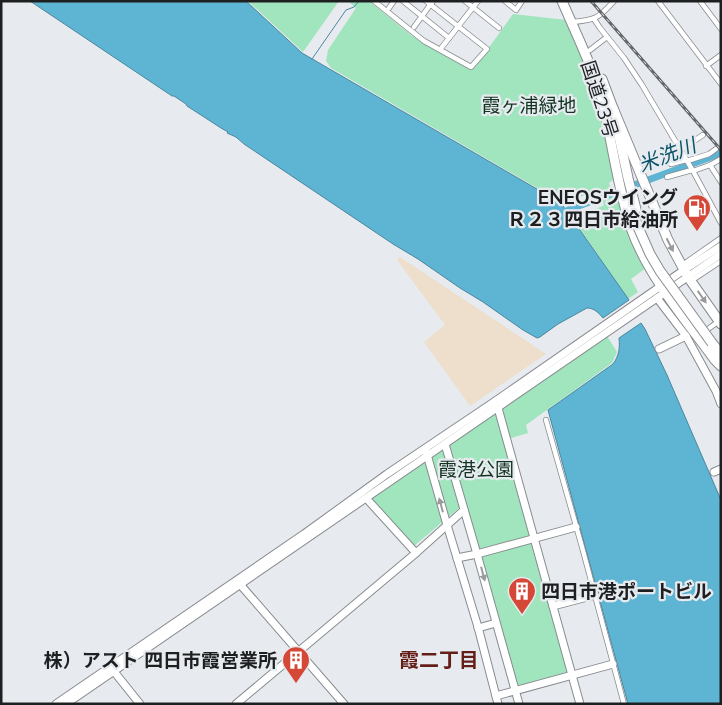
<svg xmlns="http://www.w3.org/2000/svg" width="722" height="705" viewBox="0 0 722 705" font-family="Mulish,'Noto Sans JP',sans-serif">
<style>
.commercial{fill:#eedecc}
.green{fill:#a0e5bd}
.water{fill:#5eb4d3;stroke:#4b879e}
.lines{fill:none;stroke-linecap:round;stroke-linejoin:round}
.stream{stroke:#4b879e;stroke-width:1}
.river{stroke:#5eb4d3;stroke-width:7}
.street-casing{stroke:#888b8f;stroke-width:6}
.secondary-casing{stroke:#888b8f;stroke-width:9}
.highway-casing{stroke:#888b8f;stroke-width:11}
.street{stroke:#fff;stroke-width:4.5}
.secondary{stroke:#fff;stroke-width:7}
.highway{stroke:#fff;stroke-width:9}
.rail-casing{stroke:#636668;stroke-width:3}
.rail{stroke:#e7ebef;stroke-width:1;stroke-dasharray:4;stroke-linecap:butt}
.highway-bridge-casing{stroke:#888b8f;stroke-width:11;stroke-linecap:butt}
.highway-bridge{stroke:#fff;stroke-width:9}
.oneway{fill:#9a9a9b}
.labels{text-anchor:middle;stroke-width:4.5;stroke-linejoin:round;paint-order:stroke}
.street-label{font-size:19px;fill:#1e1f21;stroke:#e7ebef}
.park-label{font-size:19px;fill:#123322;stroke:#e7ebef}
.poi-label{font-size:19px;font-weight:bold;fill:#1e1f21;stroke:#e7ebef;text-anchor:end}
.water-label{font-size:20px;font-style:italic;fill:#095369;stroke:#e7ebef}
.neighbourhood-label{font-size:20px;font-weight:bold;fill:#631f17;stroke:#e7ebef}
</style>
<rect width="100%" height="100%" fill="#e7ebef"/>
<!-- commercial -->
<path class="commercial" d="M400 257 546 354 470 406 424 342 445 325 397 260Z"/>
<!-- green -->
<g class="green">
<path d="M248 1H339L303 52Z"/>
<path d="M348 1H369L411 35 441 53 468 67 485 53 513 14 567 20 593 84 608 145 614 179 609 183 615 201 619 202 625 224 646 268 631 279 638 292 628 299 574 220 604 205 597 191 563 203 331 68 326 61 328 50 356 8Z"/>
<path d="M607 336 617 352 612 363 526 425 528 433 505 440 568 673 518 687 465 503 414 546 371 498Z"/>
</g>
<!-- water -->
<g class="water">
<path d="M30 1H246L302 53 561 203 629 300 603 318C599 313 594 308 587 308L558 324 540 337 537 338 523 330 483 302 460 288 418 259 393 244 244 144 236 137 227 133 228 132 221 128 187 106 186 104 174 96H172Z"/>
<path d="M641 323 645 329 667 375 721 500V704H628L548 410 613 364C619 356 620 348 619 338Z"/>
</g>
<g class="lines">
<!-- stream -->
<path class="stream" d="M312 59 346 10 354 7 359 1"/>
<!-- river -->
<path class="river" d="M568 210 637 184 711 157 721 152"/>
<!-- street casing -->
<g class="street-casing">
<g id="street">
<path d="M374 1 424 41 471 67 487 49 426 1"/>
<path d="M403 1 449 38"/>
<path d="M465 1 499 28"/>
<path d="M505 1 516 10 522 1"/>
<path d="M658 1 721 84"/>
<path d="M700 1 721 29"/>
<path d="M389 8 394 1"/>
<path d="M594 19 600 28 624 58 642 85 693 171 721 223"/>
<path d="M572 22C595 20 598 19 614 1"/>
<path d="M414 27 433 1"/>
<path d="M442 47 478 1"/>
<path d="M590 50 607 37"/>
<path d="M706 66 721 55"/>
<path d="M680 150 703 135"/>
<path d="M687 161 709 154 716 149"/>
<path d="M671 164 686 160"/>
<path d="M710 165 721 182"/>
<path d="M693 171 710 165 721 159"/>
<path d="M667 177 692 170"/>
<path d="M681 266 721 238"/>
<path d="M691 281 721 261"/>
<path d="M704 332 719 321"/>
<path d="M546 420 582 547 624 704"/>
</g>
</g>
<!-- secondary casing -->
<g class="secondary-casing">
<g id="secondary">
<path d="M657 298 686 336 716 391 721 404"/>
<path d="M659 349 686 336"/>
<path d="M495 404 498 408 580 704"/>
<path d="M445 444 477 554 519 704"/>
<path d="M426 451 447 525 478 627 498 704"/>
<path d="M714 472 721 469"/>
<path d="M366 498 416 553"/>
<path d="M457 558 477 554 576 527"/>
<path d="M238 582 344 704"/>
<path d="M553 606 595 595"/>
<path d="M478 628 496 623"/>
<path d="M112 669 140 704"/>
<path d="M496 696 613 664"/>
<path d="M56 704 304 534 387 474 494 402 684 270 721 246"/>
<path d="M66 704 721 254"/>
<path d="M236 704 416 553 464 510"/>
</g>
</g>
<!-- highway casing -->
<g class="highway-casing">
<g id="highway">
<path d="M562 1 581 44 600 89"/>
<path d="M602 79 614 111"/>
<path d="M598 83C608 120 613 158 622 195 625 206 627 218 631 228 648 276 685 319 715 360L721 366"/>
<path d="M613 108 668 240 688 277 721 324"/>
<path d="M617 127 628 178 636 209"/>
<path d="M629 203 638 227"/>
<path d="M712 343 721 354"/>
</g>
</g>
<!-- street -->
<use href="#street" class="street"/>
<!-- secondary -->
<use href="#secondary" class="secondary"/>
<!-- highway -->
<use href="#highway" class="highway"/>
<!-- rail casing -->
<g class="rail-casing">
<path id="rail" d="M591 1 721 150"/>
</g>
<!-- rail -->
<use href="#rail" class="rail"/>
<!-- highway-bridge casing -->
<g class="highway-bridge-casing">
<path id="highway-bridge" d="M638 227 650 254 660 271 712 343"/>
</g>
<!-- highway-bridge -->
<use href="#highway-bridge" class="highway-bridge"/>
</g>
<!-- one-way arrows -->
<defs><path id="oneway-solid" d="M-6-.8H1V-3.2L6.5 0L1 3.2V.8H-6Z" transform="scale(1.25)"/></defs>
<g class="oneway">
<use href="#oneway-solid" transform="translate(670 245) rotate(63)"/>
<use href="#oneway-solid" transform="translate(702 297) rotate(55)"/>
<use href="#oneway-solid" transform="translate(441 505) rotate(-105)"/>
<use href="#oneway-solid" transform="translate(483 574) rotate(75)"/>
</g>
<!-- icons -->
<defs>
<g id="fuel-pin" transform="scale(1.4375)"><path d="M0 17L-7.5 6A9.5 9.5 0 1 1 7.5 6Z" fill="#d54838" stroke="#e7ebef"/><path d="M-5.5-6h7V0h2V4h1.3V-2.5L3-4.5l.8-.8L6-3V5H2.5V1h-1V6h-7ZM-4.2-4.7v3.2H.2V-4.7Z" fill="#fff"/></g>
<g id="building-pin" transform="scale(1.4375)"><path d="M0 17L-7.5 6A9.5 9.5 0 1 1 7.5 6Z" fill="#d54838" stroke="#e7ebef"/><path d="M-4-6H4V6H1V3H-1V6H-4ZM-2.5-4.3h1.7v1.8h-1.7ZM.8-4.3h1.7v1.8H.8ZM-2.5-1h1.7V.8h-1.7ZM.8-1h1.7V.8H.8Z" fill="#fff"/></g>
</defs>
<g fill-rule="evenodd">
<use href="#fuel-pin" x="697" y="208"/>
<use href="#building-pin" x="522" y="591"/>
<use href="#building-pin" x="296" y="660"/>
</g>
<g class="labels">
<!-- street labels -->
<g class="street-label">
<text transform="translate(600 99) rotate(72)" y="7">国道23号</text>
</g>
<!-- park labels -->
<g class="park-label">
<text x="529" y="112">霞ヶ浦緑地</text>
<text x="476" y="476">霞港公園</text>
</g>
<!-- poi labels -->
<g class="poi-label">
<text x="678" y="204">ENEOSウイング<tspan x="678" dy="22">Ｒ２３四日市給油所</tspan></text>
<text x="541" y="598" text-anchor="start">四日市港ポートビル</text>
<text x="277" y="667">株）アスト 四日市霞営業所</text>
</g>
<!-- water labels -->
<g class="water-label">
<text transform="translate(667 155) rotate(-21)" y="7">米洗川</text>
</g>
<!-- neighbourhood labels -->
<g class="neighbourhood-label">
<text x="439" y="667">霞二丁目</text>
</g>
</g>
<!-- border -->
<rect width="722" height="705" fill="none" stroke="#1e1f21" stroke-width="5"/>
</svg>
